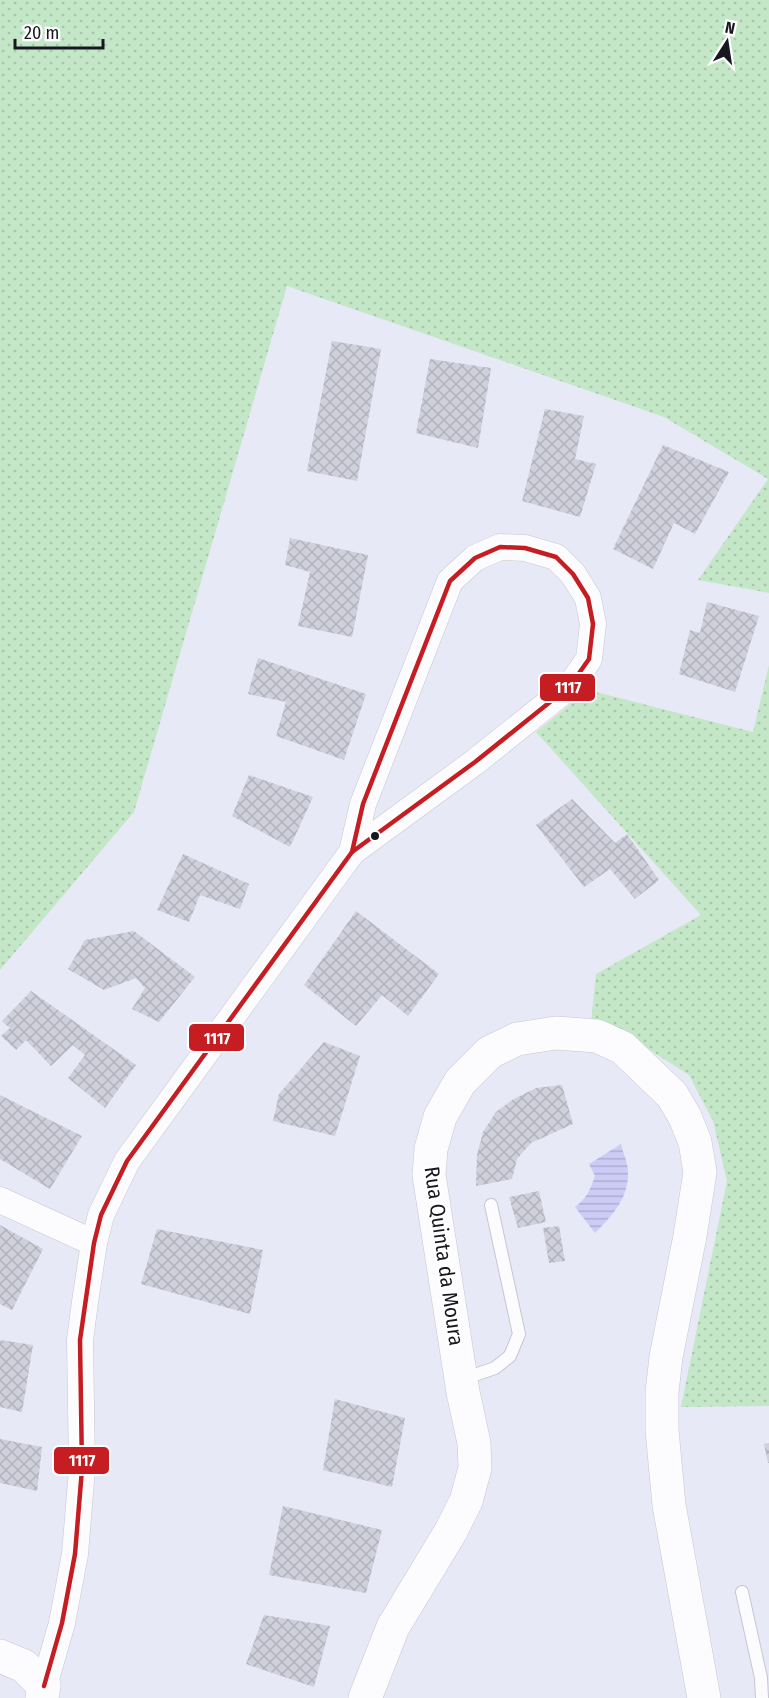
<svg xmlns="http://www.w3.org/2000/svg" width="769" height="1698" viewBox="0 0 769 1698" font-family="'Fira Sans Condensed',sans-serif">
<style>
.grass{fill:url(#grass-dots)}
.water{fill:url(#water-rules)}
.building{fill:url(#building-cross-hatch)}
.lines{fill:none;stroke-linecap:round;stroke-linejoin:round}
.lane-casing{stroke:#c6c6d1;stroke-width:14}
.street-casing{stroke:#c6c6d1;stroke-width:27}
.secondary-casing{stroke:#c6c6d1;stroke-width:34}
.lane{stroke:#fcfcfe;stroke-width:12}
.street{stroke:#fcfcfe;stroke-width:26}
.secondary{stroke:#fcfcfe;stroke-width:33}
.bus-1-casing{stroke:#fff;stroke-width:9}
.bus-1{stroke:#c61d23;stroke-width:4.5}
.bus-dot{fill:#171720;stroke:#fff;stroke-width:2}
.labels{text-anchor:middle;stroke-width:5;stroke-linejoin:round;paint-order:stroke}
.street-label{font-size:21px;fill:#171720;stroke:#fff}
.line-badge{stroke:#fff;stroke-width:2}
.badge-label{font-size:16px;text-anchor:middle;font-weight:bold;fill:#fff}
</style>
<defs>
<pattern id="grass-dots" width="8" height="8" patternUnits="userSpaceOnUse" patternTransform="scale(1.5)"><rect width="8" height="8" fill="#c4e7c8"/><path d="M2 2h.1M6 6h.1" fill="none" stroke="#a8c5ac" stroke-width="1.8" stroke-linecap="round"/></pattern>
<pattern id="water-rules" width="6" height="5" patternUnits="userSpaceOnUse" patternTransform="scale(1.5)"><rect width="6" height="5" fill="#ccccf6"/><path d="M0 2.5h6" fill="none" stroke="#aeaed3"/></pattern>
<pattern id="building-cross-hatch" width="8" height="8" patternUnits="userSpaceOnUse" patternTransform="scale(1.5)"><rect width="8" height="8" fill="#cfd0db"/><path d="M0 0l8 8M0 8l8-8" fill="none" stroke="#b1b2bc"/></pattern>
</defs>
<rect width="100%" height="100%" fill="#e8e9f7"/>
<!-- grass -->
<g class="grass">
<path d="M0 0H769V593L698 580 768 479 664 417 287 286 134 812 0 970Z"/>
<path d="M769 665V1406L681 1407 727 1181 713 1121 689 1075 636 1041 591 1022 596 974 701 915 536 732 588 690 753 732Z"/>
</g>
<!-- water -->
<path class="water" d="M621 1144C623 1153 628 1163 628 1172 629 1198 612 1216 595 1233L575 1207C587 1198 590 1190 595 1176L589 1164Z"/>
<!-- building -->
<g class="building">
<path d="M332 341 381 349 357 481 307 471Z"/>
<path d="M430 359 491 368 478 448 416 433Z"/>
<path d="M545 409 584 416 575 459 596 464 580 517 522 501Z"/>
<path d="M663 445 729 472 695 534 674 523 653 569 613 549Z"/>
<path d="M290 538 368 555 352 637 298 626 310 572 285 565Z"/>
<path d="M707 602 759 616 735 692 679 674 690 630 700 633Z"/>
<path d="M258 658 366 694 344 760 276 736 286 702 248 694Z"/>
<path d="M249 775 313 797 290 847 232 816Z"/>
<path d="M572 799 615 843 627 834 659 880 635 899 610 869 584 887 536 825Z"/>
<path d="M183 854 249 884 240 909 200 895 189 922 157 910Z"/>
<path d="M356 911 439 974 408 1016 382 995 356 1026 304 985Z"/>
<path d="M134 931 195 977 159 1022 132 1009 145 988 136 978 104 990 68 969 85 940Z"/>
<path d="M31 991 136 1065 105 1108 68 1078 85 1055 73 1045 51 1066 26 1040 16 1050 1 1036 10 1028 2 1021Z"/>
<path d="M324 1042 360 1056 335 1136 273 1121 279 1094Z"/>
<path d="M562 1085 573 1124 531 1143 517 1159 512 1179 476 1186 477 1155 483 1132 496 1112 512 1100 536 1088Z"/>
<path d="M0 1095 82 1136 50 1189 0 1159Z"/>
<path d="M539 1191 546 1222 518 1228 509 1197Z"/>
<path d="M0 1225 43 1249 12 1310 0 1304Z"/>
<path d="M559 1226 565 1261 549 1263 543 1228Z"/>
<path d="M157 1229 263 1250 250 1314 141 1284Z"/>
<path d="M0 1340 33 1345 22 1412 0 1407Z"/>
<path d="M335 1399 405 1418 392 1487 323 1470Z"/>
<path d="M0 1439 42 1447 37 1491 0 1483Z"/>
<path d="M769 1443V1463H768L764 1444Z"/>
<path d="M283 1506 382 1530 366 1593 269 1575Z"/>
<path d="M264 1615 330 1626 314 1687 246 1664Z"/>
</g>
<g class="lines">
<!-- lane casing -->
<g class="lane-casing">
<g id="lane">
<path d="M463 1379 495 1368 510 1356 519 1334 491 1205"/>
<path d="M742 1592 761 1678 762 1698"/>
</g>
</g>
<!-- street casing -->
<g class="street-casing">
<g id="street">
<path d="M0 1200 94 1243"/>
<path d="M44 1686 62 1623 75 1554 82 1469 80 1340 85 1302 94 1243 101 1215 127 1161 352 852 475 762 570 686 589 659 593 624 588 598 573 574 556 557 525 548 500 547 475 558 450 581 363 804 352 852"/>
</g>
</g>
<!-- secondary casing -->
<g class="secondary-casing">
<g id="secondary">
<path d="M0 1656 24 1666 44 1686 42 1698"/>
<path d="M365 1698 393 1627 451 1531 466 1501 475 1468 474 1443 463 1392 429 1175 431 1149 440 1117 460 1082 490 1052 517 1039 556 1033 597 1036 623 1048 672 1095 685 1117 695 1142 700 1172 690 1236 666 1357 662 1392V1430L669 1505 704 1698"/>
</g>
</g>
<!-- lane -->
<use href="#lane" class="lane"/>
<!-- street -->
<use href="#street" class="street"/>
<!-- secondary -->
<use href="#secondary" class="secondary"/>
<!-- bus-1 casing -->
<g class="bus-1-casing">
<g id="bus-1">
<path d="M500 547 525 548 556 557 573 574 588 598 593 624 589 659 570 686 475 762 352 852 363 804 450 581 475 558Z"/>
<path d="M44 1686 62 1623 75 1554 82 1469 80 1340 94 1243 101 1215 127 1161 352 852"/>
</g>
</g>
<!-- bus-1 -->
<use href="#bus-1" class="bus-1"/>
</g>
<!-- markers -->
<circle class="bus-dot" cx="375" cy="836" r="5"/>
<g class="labels">
<!-- street labels -->
<g class="street-label">
<text transform="translate(444 1256) rotate(82)" y="7">Rua Quinta da Moura</text>
</g>
</g>
<g class="line-badge">
<rect x="539" y="673" width="57" height="29" rx="6" fill="#c61d23"/>
<rect x="188" y="1023" width="57" height="29" rx="6" fill="#c61d23"/>
<rect x="53" y="1446" width="57" height="29" rx="6" fill="#c61d23"/>
</g>
<g class="badge-label">
<text x="568" y="693">1117</text>
<text x="217" y="1044">1117</text>
<text x="82" y="1466">1117</text>
</g>
<!-- north arrow -->
<g transform="translate(727 42) rotate(12)" stroke="#ffffff" stroke-width="4.5" paint-order="stroke">
<path d="M0-4.5L10 22L0 15L-10 22Z" fill="#171720"/>
<text y="-9" font-size="16" font-weight="bold" text-anchor="middle" fill="#171720">N</text>
</g>
<!-- scale -->
<path d="M15 39v9h88v-9" fill="none" stroke="#171720" stroke-width="3"/>
<text x="24" y="39" font-size="18" fill="#171720" stroke="#ffffff" stroke-width="4.5" paint-order="stroke">20 m</text>
</svg>
